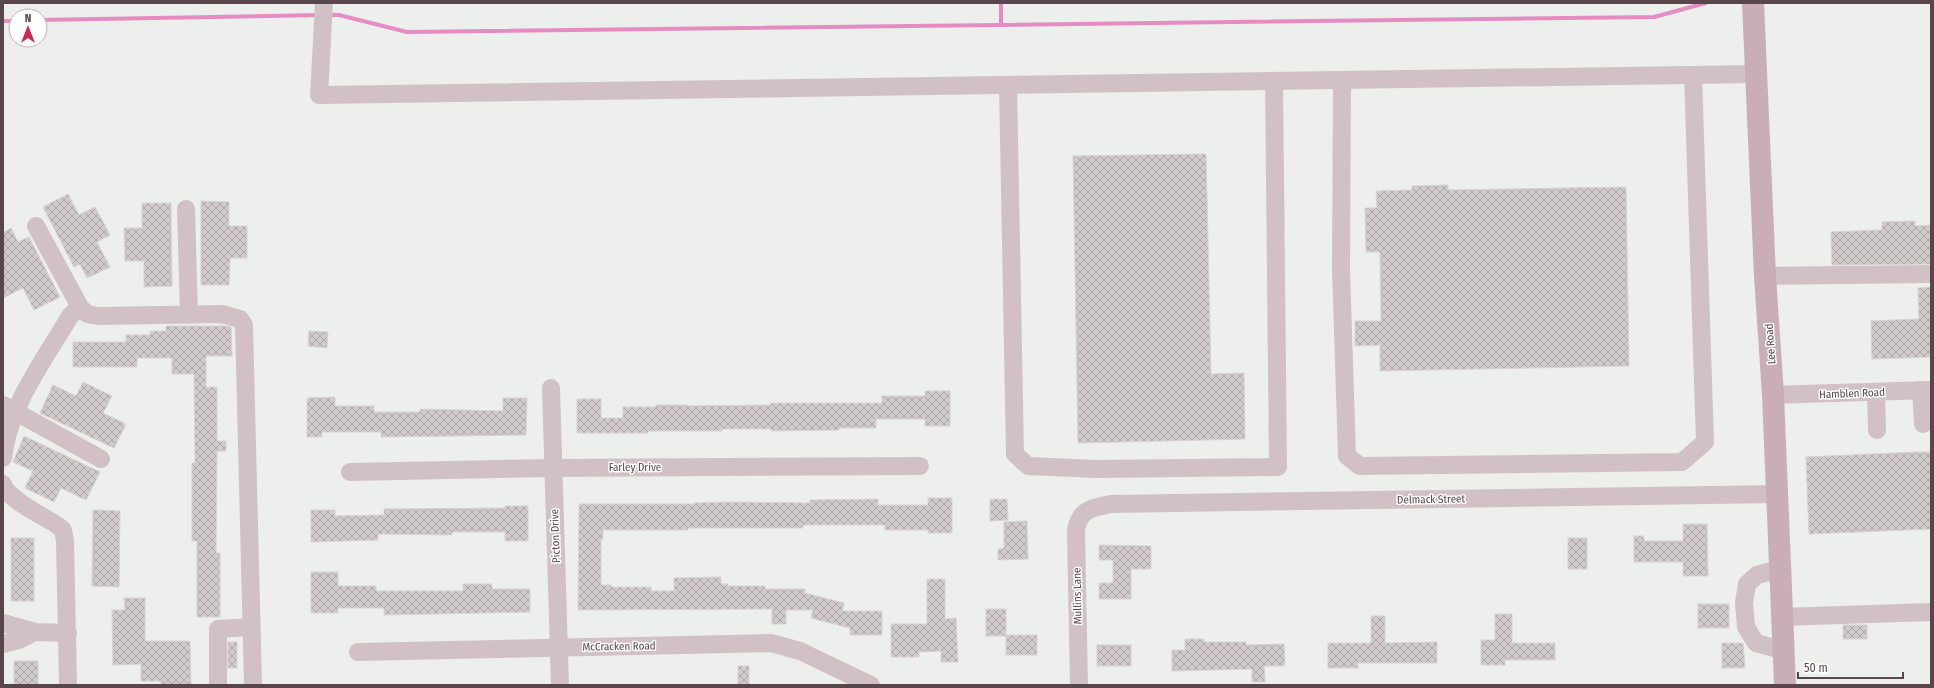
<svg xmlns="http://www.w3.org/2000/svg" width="1934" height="688" viewBox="0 0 1934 688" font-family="'Fira Sans Condensed',sans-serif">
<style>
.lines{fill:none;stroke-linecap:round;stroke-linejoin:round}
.stream{stroke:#e58dc3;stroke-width:4}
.building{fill:url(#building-cross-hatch);stroke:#d8d1d2}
.minor{stroke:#d1c1c6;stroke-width:18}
.major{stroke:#caaeb7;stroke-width:22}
.labels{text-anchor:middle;stroke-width:3;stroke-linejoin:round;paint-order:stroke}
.street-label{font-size:11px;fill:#59464d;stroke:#fff}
</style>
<defs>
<pattern id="building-cross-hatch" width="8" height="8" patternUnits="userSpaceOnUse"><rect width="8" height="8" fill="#d1cacb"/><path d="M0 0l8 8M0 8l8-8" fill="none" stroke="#ada6a7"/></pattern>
</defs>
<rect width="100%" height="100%" fill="#edefed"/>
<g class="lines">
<!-- stream -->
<g class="stream">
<path d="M1001 3V25"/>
<path d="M328 15H339L407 32 1654 17 1706 3"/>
<path d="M40 20 320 15"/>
<path d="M3 21H16"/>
</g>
</g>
<!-- building -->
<g class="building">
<path d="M1206 154 1211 374 1244 373 1245 439 1078 443 1073 156Z"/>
<path d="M1448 185V190L1626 187 1629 366 1380 371V345L1355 346V321H1381L1380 252H1366L1365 208H1377L1376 191 1412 190V186Z"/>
<path d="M68 194 79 215 95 207 110 235 97 242 110 267 87 278 80 264 74 267 43 207Z"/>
<path d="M201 201 229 202V226H247V258H230L229 285H201Z"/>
<path d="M142 203H171L172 286 144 287V261H125L124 228H142Z"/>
<path d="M1915 221V226L1931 225V264L1832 265 1831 232 1882 230V222Z"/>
<path d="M11 228 18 242 29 237 60 297 34 310 23 288 3 298V233Z"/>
<path d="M1931 287V357L1872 359 1871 321 1919 319 1918 288Z"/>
<path d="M166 326H226L231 327 232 356H206V387H217V441H226V451H217L216 553H220V617H197V541H192V463H195L194 374H172V358H137V367H73V342H126V335H150V331H166Z"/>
<path d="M309 331 328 332 327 348 308 346Z"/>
<path d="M83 382 112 396 103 413 126 424 114 448 40 413 53 385 76 396Z"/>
<path d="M925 391H950V426H925V419H876V428H839V430L771 431V429H722V431H648V433H577V399H601V418H623V407H656V405H687V406L771 405V403H882V396H925Z"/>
<path d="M335 397V406H374V412H420V409L503 411V398H527L526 435 381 437V432H322V437H307V398Z"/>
<path d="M24 436 100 472 86 500 61 488 54 502 25 488 33 471 13 462Z"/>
<path d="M1916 452H1931V529L1809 534 1806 457Z"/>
<path d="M928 498H952V533H928V530H885V525H803V528H688V530H603V539H601V585H611V587H651V591H674V578L721 577V584H728V586H765V589H805V593L844 603 842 611H882V635H850V628L811 618 813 610H786V624H772V609L578 610 579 504H695V503L733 502 810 503V500L878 499V505H928Z"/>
<path d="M990 499H1007L1008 520 990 521Z"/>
<path d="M505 506H528V541H505V532H452V535L378 534V540L311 542V510H335V516L384 515V509L505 508Z"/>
<path d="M93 510 120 511 119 587 92 586Z"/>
<path d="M1027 521 1028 559 998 560V549L1004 548V522Z"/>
<path d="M1683 524H1707L1708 576H1683V562H1634V536H1644V541H1683Z"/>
<rect x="11" y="538" width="23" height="63"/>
<rect x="1568" y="538" width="19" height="31"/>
<path d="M1099 545 1151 546V569H1131V599H1099V583H1113V560H1099Z"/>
<path d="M311 572H338V586H376V591H463V584H492V589H530V612L384 615V608H338V613H311Z"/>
<path d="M927 579H945V619L956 618 958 662H941V651L919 652V657H891V624H927Z"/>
<path d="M124 598H145V641H190L191 685H161V681H141V664L113 665 112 610H125Z"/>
<rect x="1698" y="604" width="31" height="24"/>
<rect x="986" y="609" width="20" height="27"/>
<path d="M1495 614H1512V643H1555V660H1505V665H1481V640H1495Z"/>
<path d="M1371 616H1385V643L1437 642V663H1358V668H1328V643H1371Z"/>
<rect x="1843" y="625" width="24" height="14"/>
<rect x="1006" y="635" width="31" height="20"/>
<path d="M1185 639H1204V642H1246V645L1284 644 1285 666H1264L1265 682H1252V669L1172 671V650H1185Z"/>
<rect x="228" y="642" width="9" height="26"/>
<path d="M1722 643H1743L1745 668H1722Z"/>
<rect x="1097" y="645" width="34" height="21"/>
<rect x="14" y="661" width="24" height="24"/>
<rect x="738" y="666" width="11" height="19"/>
</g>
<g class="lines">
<!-- minor -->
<g class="minor">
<path d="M324 3 319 95 1755 74"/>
<path d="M1342 80 1341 269 1347 456 1360 466 1682 462 1705 442 1693 75"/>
<path d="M1008 85 1015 454 1028 466 1095 469 1278 467 1274 81"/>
<path d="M186 209 189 315"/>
<path d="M36 226 80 307 87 314 98 316 222 314 240 319 244 325 253 685"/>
<path d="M1765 276 1931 274"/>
<path d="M551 388 560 685"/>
<path d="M1921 390 1923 424"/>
<path d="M1876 392 1877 430"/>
<path d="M1773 395 1931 390"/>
<path d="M3 405 101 459"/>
<path d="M3 458C9 405 44 361 70 316L80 307"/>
<path d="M350 472 552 468 920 466"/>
<path d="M3 484C8 500 43 516 57 525L63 530 65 541 68 685"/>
<path d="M1779 569 1757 575 1747 584 1744 603 1746 627 1756 643 1782 650"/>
<path d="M1781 617 1931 612"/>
<path d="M3 623 35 632 68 633"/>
<path d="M3 644 19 640 35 632"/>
<path d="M358 652 771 643 800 651 871 685"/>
<path d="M218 685V629L251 627"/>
<path d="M1079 685 1076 530C1080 509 1091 508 1111 504L1777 494"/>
</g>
<!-- major -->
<path class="major" d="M1753 3 1765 276 1773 395 1785 685"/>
</g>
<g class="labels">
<!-- street labels -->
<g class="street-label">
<text transform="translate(1770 344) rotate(-94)" y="4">Lee Road</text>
<text transform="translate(1852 393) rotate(-2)" y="4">Hamblen Road</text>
<text x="635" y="471">Farley Drive</text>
<text transform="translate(1431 499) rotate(-1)" y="4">Delmack Street</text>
<text transform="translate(555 536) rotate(-92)" y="4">Picton Drive</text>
<text transform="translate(1077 596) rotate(-91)" y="4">Mullins Lane</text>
<text transform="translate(619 646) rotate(-1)" y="4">McCracken Road</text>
</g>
</g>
<!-- border -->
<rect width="1934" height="688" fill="none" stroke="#59464d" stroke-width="8"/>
<!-- north arrow -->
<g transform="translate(28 28)"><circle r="19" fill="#ffffff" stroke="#bdb5b8"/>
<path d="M0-3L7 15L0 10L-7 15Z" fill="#d12551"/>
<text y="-6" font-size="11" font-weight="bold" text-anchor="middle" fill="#59464d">N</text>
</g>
<!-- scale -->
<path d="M1798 672v6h105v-6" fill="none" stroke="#59464d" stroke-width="2"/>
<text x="1804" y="672" font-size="12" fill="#59464d" stroke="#ffffff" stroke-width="3" paint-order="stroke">50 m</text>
</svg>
